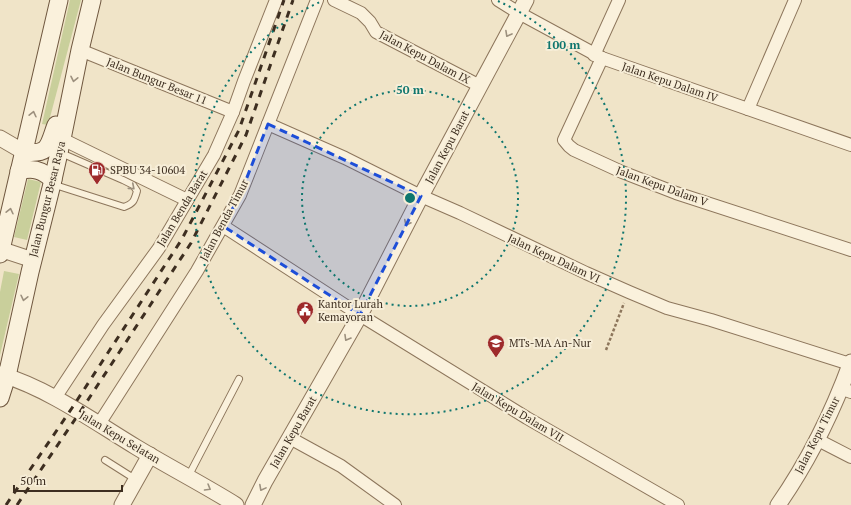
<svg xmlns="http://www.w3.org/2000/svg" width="851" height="505" viewBox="0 0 851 505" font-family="'PT Serif',serif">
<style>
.green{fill:#c9cf9b}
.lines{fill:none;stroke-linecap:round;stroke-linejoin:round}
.service-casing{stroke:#8d765c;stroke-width:8}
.minor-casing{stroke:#8d765c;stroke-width:14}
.tertiary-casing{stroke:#8d765c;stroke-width:17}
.secondary-casing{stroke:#6f573f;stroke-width:19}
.path{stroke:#8d765c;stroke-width:2.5;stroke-dasharray:3 2;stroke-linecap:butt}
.service{stroke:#faf1dc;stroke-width:6}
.minor{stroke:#faf1dc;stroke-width:12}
.tertiary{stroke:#faf1dc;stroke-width:15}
.secondary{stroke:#faf1dc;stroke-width:17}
.rail{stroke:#3d2e20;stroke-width:3;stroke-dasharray:7 7;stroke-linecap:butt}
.oneway{stroke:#9c907e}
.marked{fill:#1d4ed8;fill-opacity:0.2;stroke:#1d4ed8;stroke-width:3;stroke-dasharray:8 5;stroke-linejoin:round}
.ring{fill:none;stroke:#0f766e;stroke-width:2;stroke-dasharray:2 4}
.labels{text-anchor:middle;stroke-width:4;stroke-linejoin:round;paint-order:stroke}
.street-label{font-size:11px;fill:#3d2e20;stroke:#f7eed8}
.poi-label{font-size:11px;fill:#3d2e20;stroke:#f7eed8;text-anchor:start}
.centre{fill:#0f766e;stroke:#f7eed8;stroke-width:2}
.ring-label{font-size:12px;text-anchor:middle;font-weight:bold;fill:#0f766e;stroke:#f7eed8;stroke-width:4;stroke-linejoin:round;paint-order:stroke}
</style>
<rect width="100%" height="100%" fill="#f0e4c8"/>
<!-- green -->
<g class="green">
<path d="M70 0H81L48 125 42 124Z"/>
<path d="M28 179 41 182 27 240 14 237Z"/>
<path d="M4 271 19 274 0 355V292Z"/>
</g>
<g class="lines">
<!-- service casing -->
<g class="service-casing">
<g id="service">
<path d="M52 184 124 207C134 203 134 201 137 191L133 185 123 180 61 153"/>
<path d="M105 460 135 479"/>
<path d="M188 477 239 379"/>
</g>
</g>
<!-- minor casing -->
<g class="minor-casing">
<g id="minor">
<path d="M334 0 361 13 370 22 376 32 480 86"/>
<path d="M498 0 519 13 602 58 851 145"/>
<path d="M80 50 233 112"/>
<path d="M594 55 619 0"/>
<path d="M602 58 564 140 569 146 574 150 622 172 676 193 851 250"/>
<path d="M748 109 795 0"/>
<path d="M268 124 345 158 421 196 460 213 586 273 629 292 667 308 711 320 850 364"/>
<path d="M62 139 187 200"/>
<path d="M223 226 360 315 527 418 678 505"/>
<path d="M840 388 851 392"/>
<path d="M55 398 103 325 159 248 214 155 233 112 244 81 276 0"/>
<path d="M99 424 197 271 240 195 317 0"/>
<path d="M290 438 341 466 395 505"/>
<path d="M816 439 851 457"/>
</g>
</g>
<!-- tertiary casing -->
<g class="tertiary-casing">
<g id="tertiary">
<path d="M0 138 24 152"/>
<path d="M0 249 33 260"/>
<path d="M0 374C49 389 93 421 136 447 169 467 204 485 236 505"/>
<path d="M122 505 150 455"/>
<path d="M253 505 265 481 360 315 421 196 526 0"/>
<path d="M778 505C808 462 833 411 851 362"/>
</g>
</g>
<!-- secondary casing -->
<g class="secondary-casing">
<g id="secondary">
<path d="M24 152C50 155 48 146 56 125"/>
<path d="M19 171C33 167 43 170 53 180"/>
<path d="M0 254 59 0"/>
<path d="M0 398 7 376 30 272 52 184 62 139 80 50 92 0"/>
</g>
</g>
<!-- path -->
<path class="path" d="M606 350 624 303"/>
<!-- service -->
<use href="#service" class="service"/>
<!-- minor -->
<use href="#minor" class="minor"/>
<!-- tertiary -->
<use href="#tertiary" class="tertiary"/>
<!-- secondary -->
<use href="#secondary" class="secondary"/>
<!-- rail -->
<g class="rail">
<path d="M6 505 72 408 182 239 239 130 284 0"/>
<path d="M17 505 80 412 191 243 246 135 293 0"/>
</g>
</g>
<!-- one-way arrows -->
<defs><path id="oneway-chevron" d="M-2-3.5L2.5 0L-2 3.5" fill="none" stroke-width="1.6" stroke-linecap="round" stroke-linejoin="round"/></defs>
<g class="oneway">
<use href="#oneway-chevron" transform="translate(508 34) rotate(119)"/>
<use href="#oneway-chevron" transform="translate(74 79) rotate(102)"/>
<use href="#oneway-chevron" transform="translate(33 114) rotate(-77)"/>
<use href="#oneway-chevron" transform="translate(132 187) rotate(40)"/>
<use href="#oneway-chevron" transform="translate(10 211) rotate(-77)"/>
<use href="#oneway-chevron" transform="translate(407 223) rotate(117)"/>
<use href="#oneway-chevron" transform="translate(24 298) rotate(103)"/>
<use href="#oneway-chevron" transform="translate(347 338) rotate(120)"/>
<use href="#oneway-chevron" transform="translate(208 488) rotate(30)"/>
<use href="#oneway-chevron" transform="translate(262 488) rotate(118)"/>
</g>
<!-- marked area -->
<path class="marked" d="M268 124 421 196 360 315 223 226 240 195Z"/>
<!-- distance rings -->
<g class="ring">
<circle cx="410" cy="198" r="108"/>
<path d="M498 1A216 216 0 1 1 322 1"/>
</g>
<!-- icons -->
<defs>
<g id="fuel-pin" transform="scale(0.9)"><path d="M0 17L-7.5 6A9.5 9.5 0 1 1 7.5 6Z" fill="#9e2a2b" stroke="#f7eed8"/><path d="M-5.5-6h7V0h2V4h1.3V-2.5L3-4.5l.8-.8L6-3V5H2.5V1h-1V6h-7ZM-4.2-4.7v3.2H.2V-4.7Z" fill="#fff"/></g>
<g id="civic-pin" transform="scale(0.9)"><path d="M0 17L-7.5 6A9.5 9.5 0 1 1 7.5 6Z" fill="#9e2a2b" stroke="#f7eed8"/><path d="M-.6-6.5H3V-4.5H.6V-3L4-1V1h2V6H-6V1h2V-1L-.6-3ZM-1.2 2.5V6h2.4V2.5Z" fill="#fff"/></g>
<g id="school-pin" transform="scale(0.9)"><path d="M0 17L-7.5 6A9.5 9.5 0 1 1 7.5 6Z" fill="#9e2a2b" stroke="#f7eed8"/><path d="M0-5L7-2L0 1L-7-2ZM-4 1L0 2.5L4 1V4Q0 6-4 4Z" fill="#fff"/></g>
</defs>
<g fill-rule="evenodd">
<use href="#fuel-pin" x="97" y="170"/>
<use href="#civic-pin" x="305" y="310"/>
<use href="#school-pin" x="496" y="343"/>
</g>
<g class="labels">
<!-- street labels -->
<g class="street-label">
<text transform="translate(425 57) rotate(28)" y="4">Jalan Kepu Dalam IX</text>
<text transform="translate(157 81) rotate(22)" y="4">Jalan Bungur Besar 11</text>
<text transform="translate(670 82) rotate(19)" y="4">Jalan Kepu Dalam IV</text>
<text transform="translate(447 147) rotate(-62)" y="4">Jalan Kepu Barat</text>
<text transform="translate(662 186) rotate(20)" y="4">Jalan Kepu Dalam V</text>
<text transform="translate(47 199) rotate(-76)" y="4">Jalan Bungur Besar Raya</text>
<text transform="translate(182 208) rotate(-59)" y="4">Jalan Benda Barat</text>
<text transform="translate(224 220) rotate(-62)" y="4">Jalan Benda Timur</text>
<text transform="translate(554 258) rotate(25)" y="4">Jalan Kepu Dalam VI</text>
<text transform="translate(518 412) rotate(31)" y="4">Jalan Kepu Dalam VII</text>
<text transform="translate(293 432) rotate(-60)" y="4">Jalan Kepu Barat</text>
<text transform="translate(817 435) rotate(-63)" y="4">Jalan Kepu Timur</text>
<text transform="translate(120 437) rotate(31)" y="4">Jalan Kepu Selatan</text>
</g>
<!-- poi labels -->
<g class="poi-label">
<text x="110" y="174">SPBU 34-10604</text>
<text x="318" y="308">Kantor Lurah<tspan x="318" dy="13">Kemayoran</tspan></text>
<text x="509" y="347">MTs-MA An-Nur</text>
</g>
</g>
<circle cx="410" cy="198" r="6" class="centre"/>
<g class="ring-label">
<text x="563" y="49">100 m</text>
<text x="410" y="94">50 m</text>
</g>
<!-- scale -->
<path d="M14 485v6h108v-6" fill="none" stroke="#3d2e20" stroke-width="2"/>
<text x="20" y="485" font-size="12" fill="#3d2e20" stroke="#f7eed8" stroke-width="3" paint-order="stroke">50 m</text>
</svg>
